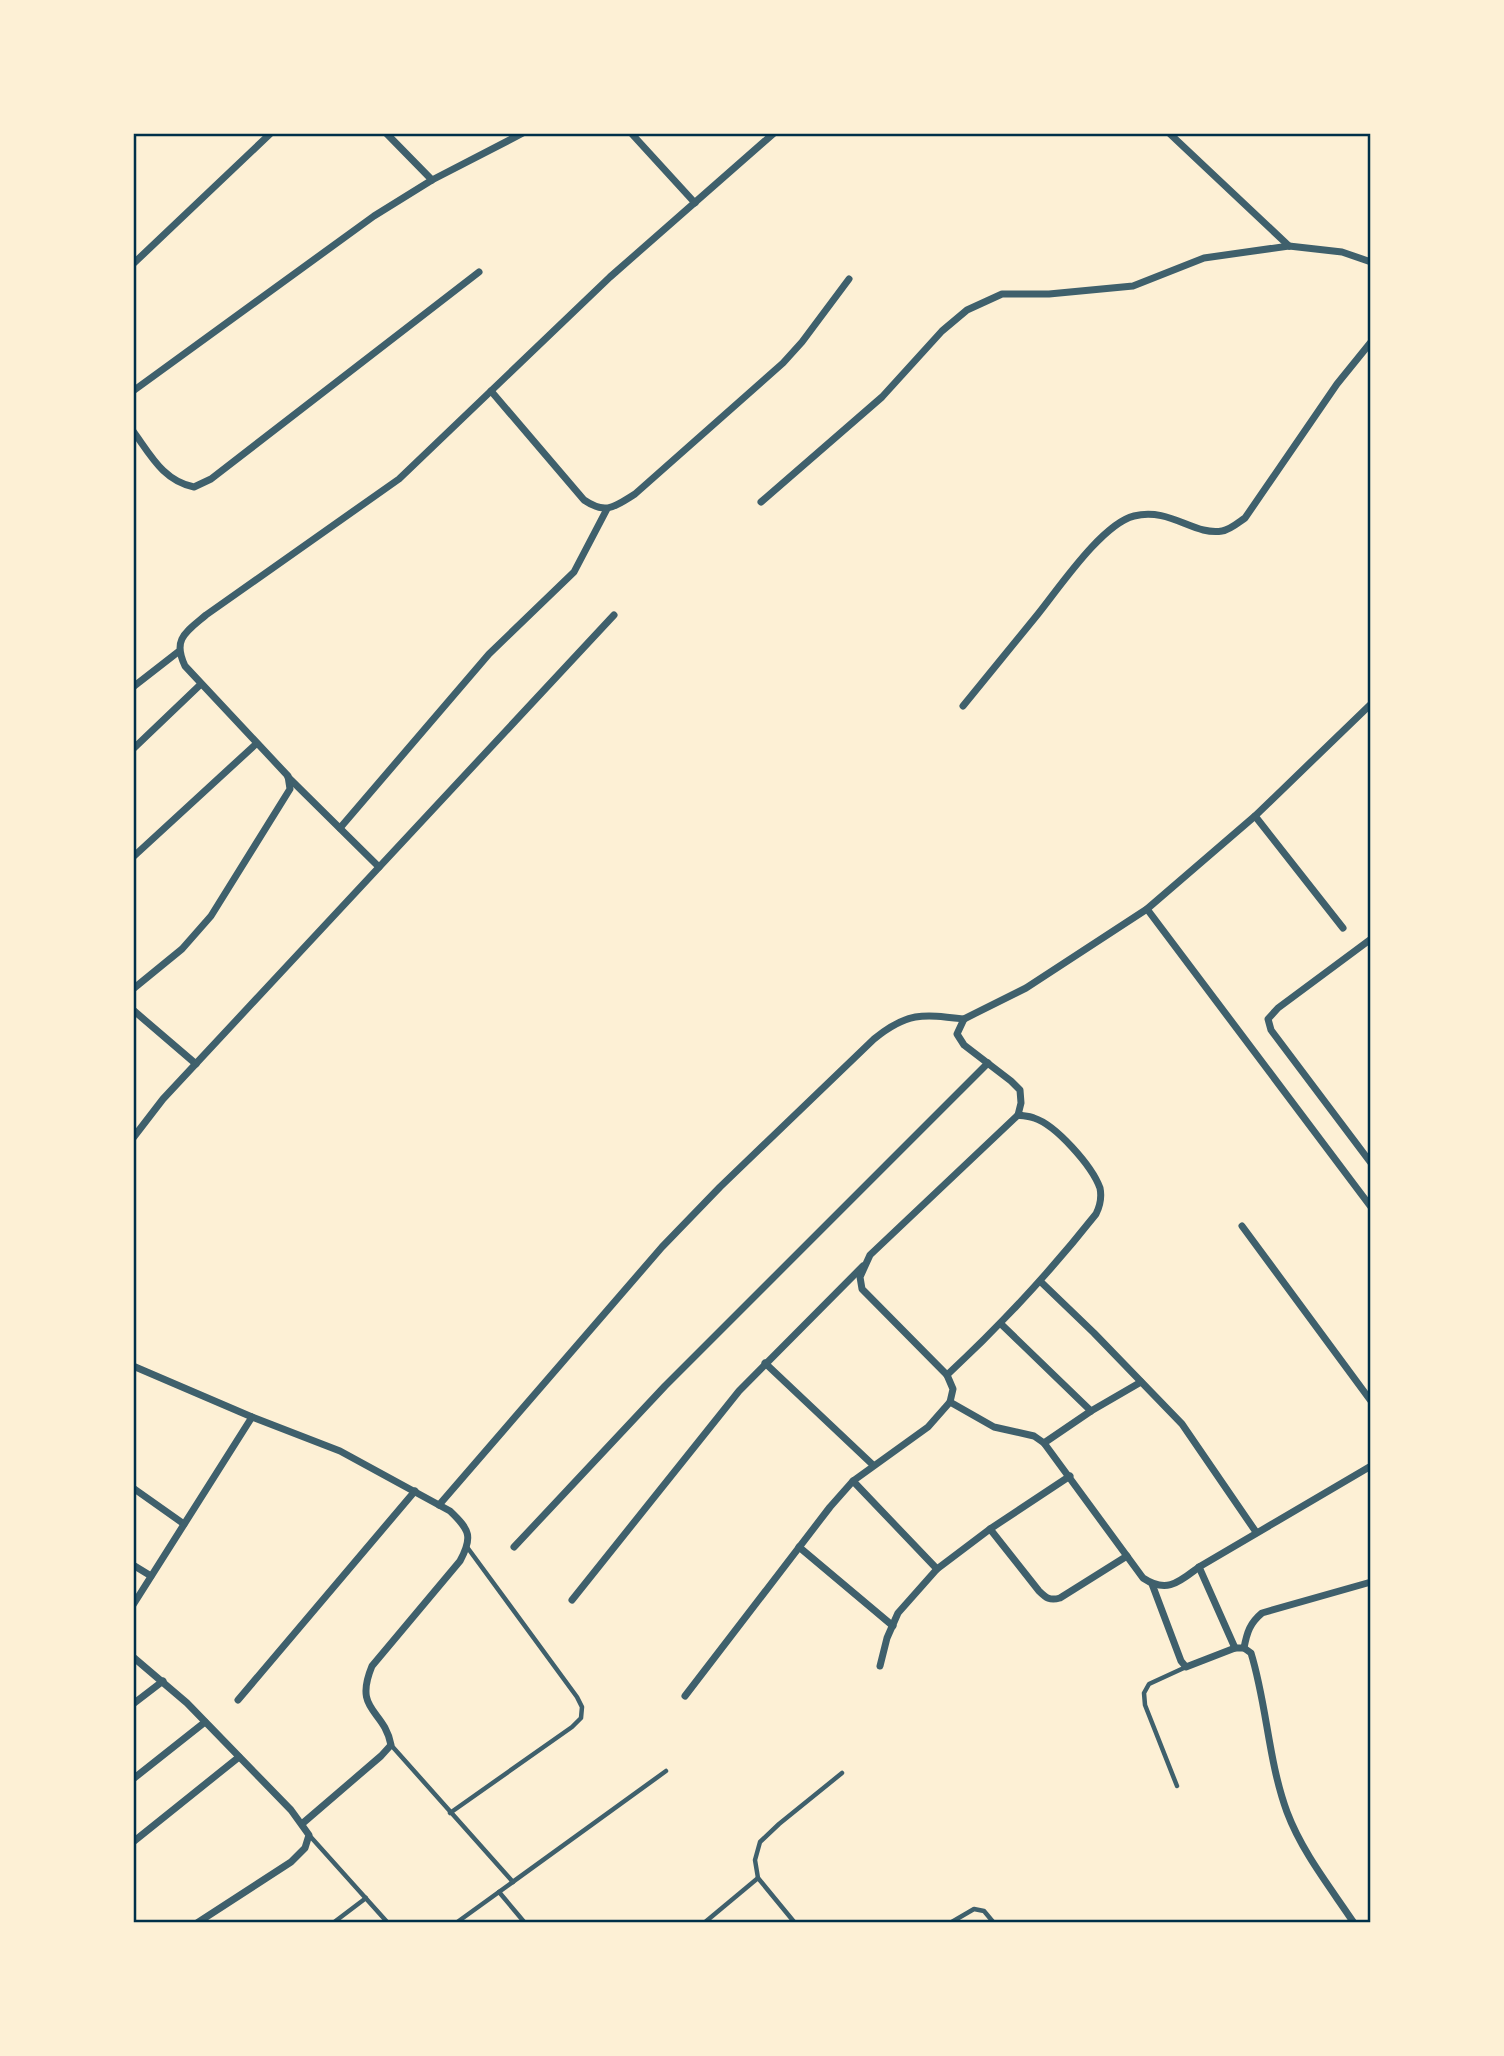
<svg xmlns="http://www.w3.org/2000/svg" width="1504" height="2056" viewBox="0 0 1504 2056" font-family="'Archivo Narrow',sans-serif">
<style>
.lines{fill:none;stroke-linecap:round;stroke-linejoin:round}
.service{stroke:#3f606c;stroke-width:4.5}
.minor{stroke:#3f606c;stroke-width:7}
.neatline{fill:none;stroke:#003049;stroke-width:2.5}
</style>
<rect width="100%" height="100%" fill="#fdf0d5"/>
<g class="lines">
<!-- service -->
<g class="service">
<path d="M391 1745 513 1882"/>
<path d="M1177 1786 1145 1705 1144 1693 1149 1684 1186 1667"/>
<path d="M450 1813 572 1727 581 1718 582 1707 577 1697 467 1547"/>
<path d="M309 1835 388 1923"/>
<path d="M499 1892 525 1923"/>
<path d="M333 1923 366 1898"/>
<path d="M456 1923 666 1771"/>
<path d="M704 1923 758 1878"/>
<path d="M795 1923 758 1878 755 1860 760 1842 779 1824 842 1773"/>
<path d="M950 1923 974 1909 984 1911 994 1923"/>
</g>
<!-- minor -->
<g class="minor">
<path d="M386 133 432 180"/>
<path d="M631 133 695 203"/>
<path d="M1169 133 1289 246"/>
<path d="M133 264 271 133"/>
<path d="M133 391 374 216 432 180 523 133"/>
<path d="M491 391 584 500C606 515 614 507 635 494L783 363 802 342 849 279"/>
<path d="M133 431C150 454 163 481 194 487L211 479 479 272"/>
<path d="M761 502 882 397 942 331 967 310 1002 294H1049L1133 286 1204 258 1289 246 1342 252 1371 262"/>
<path d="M133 687 178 652"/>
<path d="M963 706C988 675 1013 645 1038 614 1059 588 1102 524 1134 516 1170 507 1194 536 1222 531 1230 530 1239 522 1245 518L1337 384 1371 342"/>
<path d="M133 749 201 684"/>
<path d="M288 777 379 867"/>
<path d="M1255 816 1343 928"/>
<path d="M340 828 489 654 574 572 607 509"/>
<path d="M133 857 256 744"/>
<path d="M1147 909 1371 1207"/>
<path d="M1371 939 1278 1008 1268 1019 1271 1030 1371 1163"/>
<path d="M133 989 182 949 211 916 290 789 288 776 185 666C172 639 186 632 206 615L399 479 610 277 774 133"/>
<path d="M133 1010 196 1064"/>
<path d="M133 1138 163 1099 614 615"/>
<path d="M1242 1226 1371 1401"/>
<path d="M1041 1282 1094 1333 1182 1424 1256 1532"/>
<path d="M1001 1324 1091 1411"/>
<path d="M765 1363 873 1465"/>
<path d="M133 1366 252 1417 340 1451 450 1511C470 1530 473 1537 460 1561L372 1666C353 1712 384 1708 391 1745L381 1756 303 1823"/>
<path d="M947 1375C1001 1325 1050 1272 1096 1214 1100 1206 1102 1198 1100 1188 1092 1166 1056 1125 1034 1118 1029 1116 1023 1116 1018 1115"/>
<path d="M950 1402 994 1427 1034 1436 1044 1443 1143 1578C1167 1594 1179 1582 1199 1567L1371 1466"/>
<path d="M1044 1443 1091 1411 1141 1382"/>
<path d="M853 1481 937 1569"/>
<path d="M133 1488 184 1524"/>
<path d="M439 1505 662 1247 720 1187 874 1039C907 1012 922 1014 964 1019"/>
<path d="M990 1529 1039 1591C1046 1598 1050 1601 1060 1598L1127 1556"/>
<path d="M514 1547 665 1386 988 1063"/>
<path d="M799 1547 893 1626"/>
<path d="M133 1565 151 1576"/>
<path d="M1199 1567 1235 1648"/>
<path d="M1152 1584 1181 1661 1186 1667 1235 1648H1244L1251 1653C1267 1705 1268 1760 1287 1812 1302 1852 1330 1887 1354 1923"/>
<path d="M572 1600 739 1391 863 1266"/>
<path d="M133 1605 252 1417"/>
<path d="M1244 1648C1247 1632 1250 1623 1262 1613L1371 1582"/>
<path d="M133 1657 187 1703 291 1810 309 1835 305 1848 291 1862 197 1923"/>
<path d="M880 1666 887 1638 898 1613 937 1569 990 1529 1070 1476"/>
<path d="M685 1696 830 1507 853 1481 928 1427 950 1402 953 1389 947 1375 862 1289 860 1277 870 1255 1018 1115 1021 1103 1020 1090 1011 1081 964 1045 957 1034 964 1019 1026 988 1147 909 1255 816 1371 704"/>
<path d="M238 1700 415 1491"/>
<path d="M133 1704 163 1681"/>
<path d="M133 1779 205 1722"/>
<path d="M133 1842 239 1757"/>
</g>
</g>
<!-- border -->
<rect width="1504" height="2056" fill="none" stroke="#fdf0d5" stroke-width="270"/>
<rect x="135" y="135" width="1234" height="1786" class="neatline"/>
</svg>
